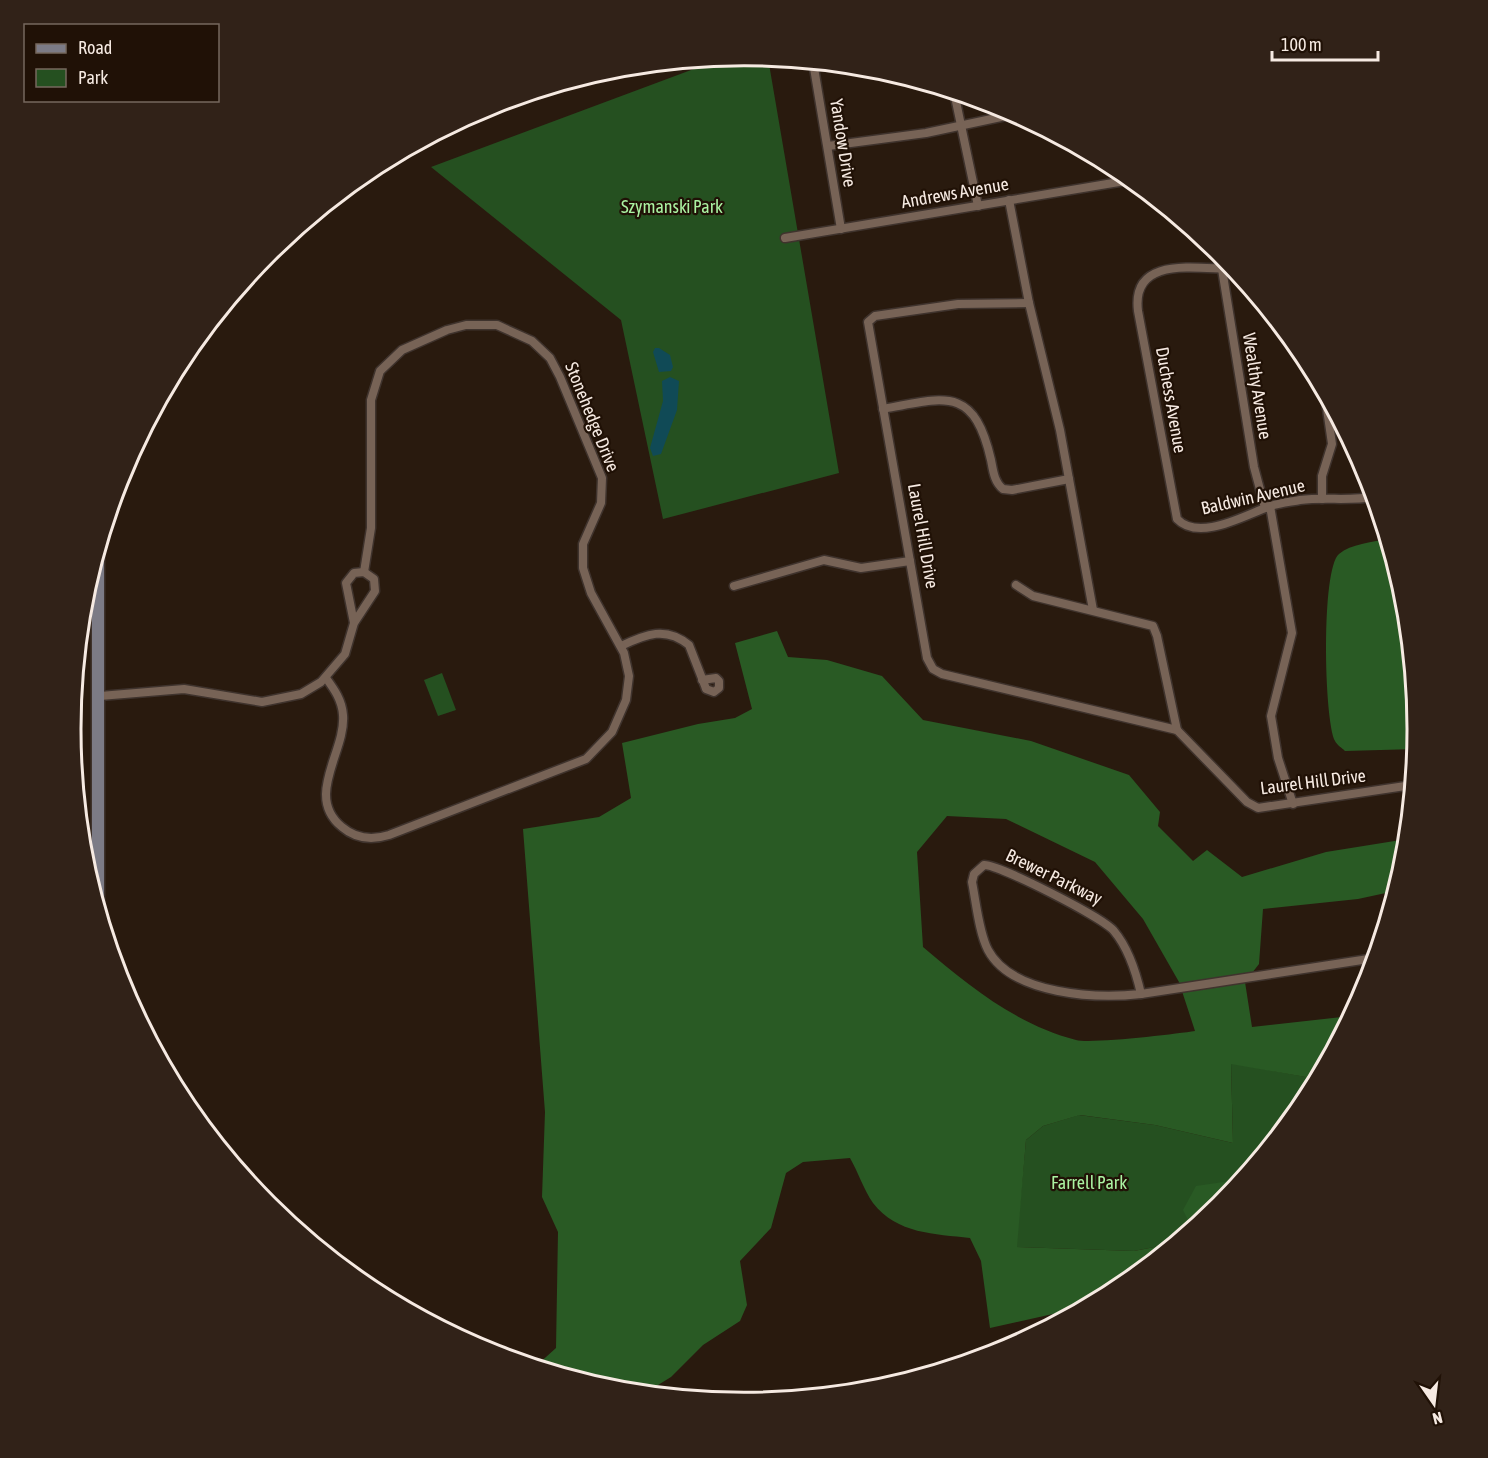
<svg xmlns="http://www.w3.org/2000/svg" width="1488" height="1458" viewBox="0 0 1488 1458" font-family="'Asap Condensed',sans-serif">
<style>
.green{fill:#255020}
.forest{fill:#295a24;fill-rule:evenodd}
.water{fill:#104a56}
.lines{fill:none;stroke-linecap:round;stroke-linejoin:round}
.street-casing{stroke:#3f332d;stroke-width:11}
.secondary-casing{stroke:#3f332d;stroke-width:15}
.street{stroke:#776356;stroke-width:8}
.secondary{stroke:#7c7b86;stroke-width:12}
.labels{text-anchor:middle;stroke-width:4.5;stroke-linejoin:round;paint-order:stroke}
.street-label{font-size:18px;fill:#f6eae2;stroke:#201106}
.park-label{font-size:18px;fill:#abf3a2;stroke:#201106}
.rim{fill:none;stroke:#f6eae2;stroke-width:3}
</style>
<rect width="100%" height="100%" fill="#291a0e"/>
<!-- green -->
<g class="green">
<path d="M744 56 768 58 839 473 663 519 621 320 431 167 726 57Z"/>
<path d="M442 673 456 710 438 716 424 680Z"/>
<path d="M1231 1063 1317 1079 1304 1103 1220 1205 1175 1243 1134 1251 1016 1247 1026 1140 1043 1126 1079 1115 1155 1125 1233 1143Z"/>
</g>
<!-- forest -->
<g class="forest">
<path d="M1387 539 1405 598 1417 729 1416 749 1345 751C1342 748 1337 745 1335 741 1324 719 1321 569 1339 554 1351 544 1372 542 1387 539Z"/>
<path d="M777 631 788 657 827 660 882 676 923 720 1031 741 1129 775 1160 812 1158 826 1193 861 1207 850 1242 877 1326 852 1407 839 1404 861 1395 891 1358 899 1263 909 1259 964 1245 982 1252 1027 1351 1016 1317 1079 1231 1064 1233 1143 1155 1125 1080 1115 1043 1126 1026 1140 1017 1247 1134 1251 1175 1243 1118 1289 1084 1307 990 1328 981 1261 970 1238C935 1234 897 1234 873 1203 864 1190 858 1172 850 1158L803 1162 786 1173 771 1228 740 1261 747 1305 740 1321 703 1345 671 1377 645 1393 612 1389 536 1366 556 1348 558 1232 542 1197 545 1112 523 829 599 817 631 798 622 743 698 724 735 718 752 709 735 643ZM947 816 1006 819 1095 862 1143 919 1179 982 1195 1031C1176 1034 1091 1044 1076 1040 1017 1025 969 986 923 947L917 852Z"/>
<path d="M1237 1180 1238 1183 1220 1205 1192 1228 1183 1210 1196 1186Z"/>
</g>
<!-- water -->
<g class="water">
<path d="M655 348H659L670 355 673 367 671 371 659 372 653 352Z"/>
<path d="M670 377 679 381 677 410 661 454 653 456 650 448 663 401 662 381Z"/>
</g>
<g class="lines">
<!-- street casing -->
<g class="street-casing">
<g id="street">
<path d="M813 62 841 229"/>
<path d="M954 92 978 206"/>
<path d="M828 146 926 133 1015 114"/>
<path d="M1009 200 1029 303 1060 430 1093 610"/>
<path d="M785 238 1131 180"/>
<path d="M1222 269 1254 467 1265 508"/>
<path d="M1233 269C1197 269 1131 255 1138 311L1177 519C1199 542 1245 515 1268 507 1278 503 1290 502 1300 500 1325 497 1349 501 1374 497"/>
<path d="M1029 303 958 304 875 316 868 322 927 658 933 669 942 674 1177 730 1247 802 1258 808 1412 785"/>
<path d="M883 409C946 397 974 386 991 460 993 470 994 482 1003 489L1012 490 1069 479"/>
<path d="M1322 499V476L1332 444 1325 395"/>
<path d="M1270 506 1292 633 1271 716 1278 758 1293 804"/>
<path d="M1016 585 1033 596 1153 626 1157 636 1177 730"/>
<path d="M734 586 824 560 861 568 910 561"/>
<path d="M621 646C646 634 666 626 689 645L705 686 706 689 714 692 719 688V681L716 678 702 680"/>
<path d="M326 678C334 689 342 700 343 715 346 752 304 796 342 827 356 839 373 840 389 835L586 759 612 732 626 700 629 676 624 653 591 593 583 568V544L601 503 602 478 560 377 550 358 532 341 497 325H466L447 330 402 350 380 371 371 400V528L364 572"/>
<path d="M100 696 184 689 262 702 301 694 321 682 345 654 354 623 375 591 374 579 364 572 354 573 346 583 354 623"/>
<path d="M984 865C998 864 1104 918 1114 931 1129 949 1136 972 1141 994 1097 999 1012 995 988 950 979 933 976 902 972 882L974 874Z"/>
<path d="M1141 994 1375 958"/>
</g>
</g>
<!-- secondary casing -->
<g class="secondary-casing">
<path id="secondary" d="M98 908V549"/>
</g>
<!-- street -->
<use href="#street" class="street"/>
<!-- secondary -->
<use href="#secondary" class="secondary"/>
</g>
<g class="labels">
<!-- street labels -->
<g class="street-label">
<text transform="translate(843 143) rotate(81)" y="6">Yandow Drive</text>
<text transform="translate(955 193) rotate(-10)" y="6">Andrews Avenue</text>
<text transform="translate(1257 386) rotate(81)" y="6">Wealthy Avenue</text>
<text transform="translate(1171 400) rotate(80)" y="6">Duchess Avenue</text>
<text transform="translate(592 417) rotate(68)" y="6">Stonehedge Drive</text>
<text transform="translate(1253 497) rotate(-13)" y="6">Baldwin Avenue</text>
<text transform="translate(923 536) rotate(80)" y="6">Laurel Hill Drive</text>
<text transform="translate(1313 782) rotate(-7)" y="6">Laurel Hill Drive</text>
<text transform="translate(1054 877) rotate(26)" y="6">Brewer Parkway</text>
</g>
<!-- park labels -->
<g class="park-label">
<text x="672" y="213">Szymanski Park</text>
<text x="1089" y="1189">Farrell Park</text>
</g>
</g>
<!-- crop -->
<path d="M0 0H1488V1458H0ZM81 729a663 663 0 1 1 1326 0a663 663 0 1 1-1326 0Z" fill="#312218" fill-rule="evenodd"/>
<path class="rim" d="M81 729a663 663 0 1 1 1326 0a663 663 0 1 1-1326 0Z"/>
<!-- legend -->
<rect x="24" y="24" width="195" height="78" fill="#201106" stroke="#76685e" stroke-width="1.5"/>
<rect x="36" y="44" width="30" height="9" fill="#7c7b86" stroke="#76685e" stroke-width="1.5"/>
<text x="78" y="54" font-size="18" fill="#f6eae2">Road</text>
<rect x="36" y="69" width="30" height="18" fill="#255020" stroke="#76685e" stroke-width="1.5"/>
<text x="78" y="84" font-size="18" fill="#f6eae2">Park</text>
<!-- north arrow -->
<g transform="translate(1434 1404) rotate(166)" stroke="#201106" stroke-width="4.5" paint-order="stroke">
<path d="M0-4.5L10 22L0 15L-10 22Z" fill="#f6eae2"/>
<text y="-9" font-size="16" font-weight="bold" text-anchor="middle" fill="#f6eae2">N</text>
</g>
<!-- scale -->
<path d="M1272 51v9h106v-9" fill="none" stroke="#f6eae2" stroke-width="3"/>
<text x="1281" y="51" font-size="18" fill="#f6eae2" stroke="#201106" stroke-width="4.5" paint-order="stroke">100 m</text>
</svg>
